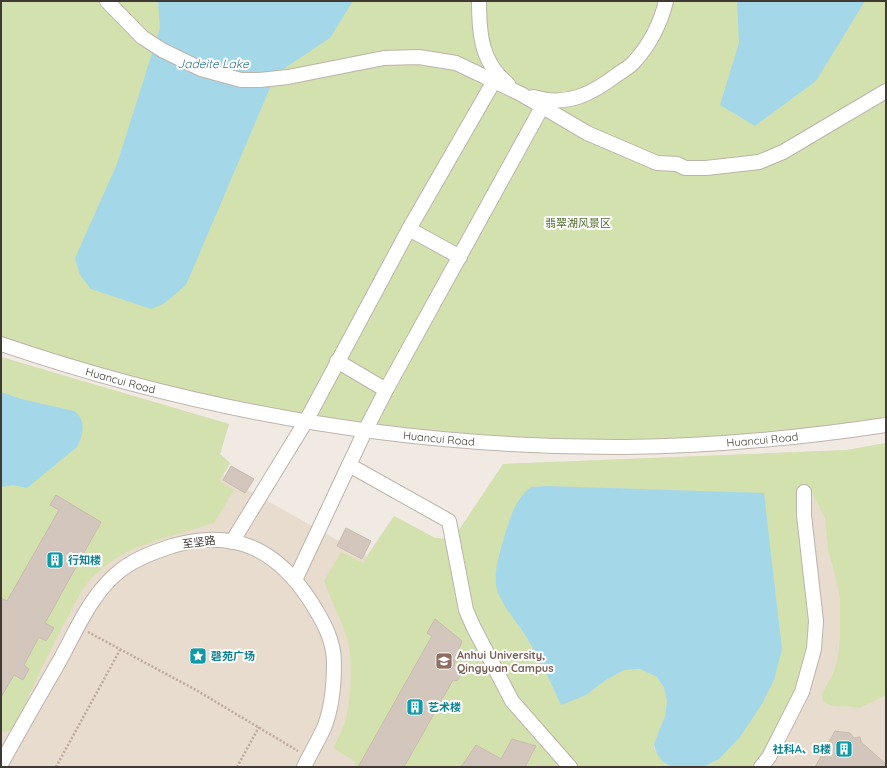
<svg xmlns="http://www.w3.org/2000/svg" width="887" height="768" viewBox="0 0 887 768" font-family="Quicksand,'Noto Sans SC',sans-serif">
<style>
.education{fill:#e8dcce}
.green{fill:#d3e1af}
.water{fill:#a4d8e8}
.building{fill:#d3c7bd;stroke:#cabaae}
.lines{fill:none;stroke-linecap:round;stroke-linejoin:round}
.minor-casing{stroke:#bdb3aa;stroke-width:16}
.path{stroke:#bba99a;stroke-width:2.5;stroke-dasharray:2 2;stroke-linecap:butt}
.minor{stroke:#fff;stroke-width:14}
.labels{text-anchor:middle;stroke-width:4;stroke-linejoin:round;paint-order:stroke}
.park-label{font-size:11px;fill:#506d2d;stroke:#fff}
.street-label{font-size:11px;fill:#413a34;stroke:#fff}
.culture-label{font-size:11px;font-weight:bold;fill:#0d838f;stroke:#fff;text-anchor:start}
.education-label{font-size:11px;font-weight:bold;fill:#785e54;stroke:#fff;text-anchor:start}
.water-label{font-size:12px;font-style:italic;fill:#347b94;stroke:#fff}
</style>
<rect width="100%" height="100%" fill="#f0eae3"/>
<!-- education -->
<path class="education" d="M1 357 229 424 220 454 230 463 223 475 225 476 231 466 254 479 248 490 339 541 346 528 371 541 365 554 367 555 394 516 435 538 442 539H449L457 533 503 464 847 450 886 443V767H1Z"/>
<!-- green -->
<g class="green">
<path d="M1 1H886V425L584 446 257 413 1 344Z"/>
<path d="M1 357 229 424 220 454 230 463 219 481 234 490 214 523C167 539 125 542 89 581 82 589 74 605 69 615 55 640 42 667 30 693 25 704 21 718 14 726 11 731 6 732 1 732Z"/>
<path d="M886 443V695L859 708C847 704 833 710 823 701L822 697 823 692 833 674 837 662 840 640V598L833 567 828 551 825 518 810 489 808 487 803 486 814 649 761 767H703L719 759 764 494 548 486 531 487 508 524 496 573 497 587 504 604 523 632 546 671 561 705 624 670 640 669 649 672 657 677 664 688 667 701 665 716 654 744V749L663 762 672 767H570L534 727 473 626 457 533 503 464 847 450Z"/>
<path d="M394 516 435 538 449 539 451 554 508 700 566 767H354L356 762 333 748C337 740 341 733 344 725 351 705 353 665 348 643 343 621 331 602 324 581L341 552 363 563Z"/>
</g>
<!-- water -->
<g class="water">
<path d="M158 1H353L330 38 276 74 186 285 165 303 151 309 91 289 80 275 75 258 117 164 160 28Z"/>
<path d="M737 1H865L816 81 755 126 720 105 739 43Z"/>
<path d="M1 392 21 399 74 411C87 420 83 435 77 447L27 488 13 485 1 487Z"/>
<path d="M548 486 764 493 782 649 774 680 762 704 740 737 719 759 703 767H672L663 762 657 754 654 744 665 716 667 701 664 688 657 677 640 669 624 670 606 680 586 695 561 705C550 680 538 656 523 632 514 618 499 602 496 585 494 567 501 549 506 531 511 515 517 497 531 487Z"/>
</g>
<!-- building -->
<g class="building">
<path d="M231 466 254 479 245 493 223 480Z"/>
<path d="M56 495 101 522 45 623 54 628 46 641 39 637 24 665 29 669 23 680 14 675 1 697V598L7 601 59 510 50 505Z"/>
<path d="M346 528 371 541 362 559 337 546Z"/>
<path d="M435 619 462 641 454 665 463 671 457 681 453 680 404 767H358L432 636 427 633Z"/>
<path d="M835 731 850 733 854 738 860 737 861 742 886 764V767H815Z"/>
<path d="M512 739 536 746 525 767H461L476 745 501 759Z"/>
</g>
<g class="lines">
<!-- minor casing -->
<g class="minor-casing">
<g id="minor">
<path d="M107 1 142 37 162 50 201 69 241 80H260L288 77 384 58 419 57 456 63 521 94 587 133 657 163 677 164 685 168H706L759 162 783 152 886 91"/>
<path d="M479 1C479 33 481 63 508 84"/>
<path d="M533 97C567 107 592 94 618 74 624 70 631 66 635 61 650 44 661 22 666 1"/>
<path d="M409 229 460 257"/>
<path id="s1" d="M1 344C203 413 412 448 625 447 713 446 800 438 886 425"/>
<path d="M337 361 386 390"/>
<path d="M349 465 449 521 466 610 473 626 512 701 570 767"/>
<path d="M232 542 306 421 409 229 494 81"/>
<path d="M295 580 365 431 386 390 542 107"/>
<path d="M1 764C20 729 40 695 60 660 77 629 92 592 121 570 137 558 154 552 172 546 234 528 277 549 311 602 323 621 334 640 334 663 334 684 332 708 324 728 318 741 310 754 304 767"/>
<path d="M761 767 769 757 802 692 814 649 816 621 804 515V492"/>
</g>
</g>
<!-- path -->
<g class="path">
<path d="M88 632 196 690 298 751"/>
<path d="M56 767 120 650"/>
<path d="M237 767 259 727"/>
</g>
<!-- minor -->
<use href="#minor" class="minor"/>
</g>
<!-- icons -->
<defs>
<g id="building-square" transform="scale(0.9)"><rect x="-9" y="-9" width="18" height="18" rx="4" fill="#0f9aa8" stroke="#fff"/><path d="M-4-6H4V6H1V3H-1V6H-4ZM-2.5-4.3h1.7v1.8h-1.7ZM.8-4.3h1.7v1.8H.8ZM-2.5-1h1.7V.8h-1.7ZM.8-1h1.7V.8H.8Z" fill="#fff"/></g>
<g id="sight-square" transform="scale(0.9)"><rect x="-9" y="-9" width="18" height="18" rx="4" fill="#0f9aa8" stroke="#fff"/><path d="M0-6L1.8-2.2L6-1.7L2.9 1.2L3.7 5.4L0 3.3L-3.7 5.4L-2.9 1.2L-6-1.7L-1.8-2.2Z" fill="#fff"/></g>
<g id="university-square" transform="scale(0.9)"><rect x="-9" y="-9" width="18" height="18" rx="4" fill="#8d6e63" stroke="#fff"/><path d="M0-5L7-2L0 1L-7-2ZM-4 1L0 2.5L4 1V4Q0 6-4 4Z" fill="#fff"/></g>
</defs>
<g fill-rule="evenodd">
<use href="#building-square" x="55" y="560"/>
<use href="#sight-square" x="198" y="656"/>
<use href="#university-square" x="444" y="661"/>
<use href="#building-square" x="415" y="707"/>
<use href="#building-square" x="844" y="749"/>
</g>
<g class="labels">
<!-- park labels -->
<g class="park-label">
<text x="578" y="227">翡翠湖风景区</text>
</g>
<!-- street labels -->
<g class="street-label">
<text dy="4" stroke="none"><textPath href="#s1" startOffset="125">Huancui Road</textPath></text>
<text dy="4" stroke="none"><textPath href="#s1" startOffset="449">Huancui Road</textPath></text>
<text dy="4" stroke="none"><textPath href="#s1" startOffset="773">Huancui Road</textPath></text>
<text transform="translate(199 542) rotate(-7)" y="4">至坚路</text>
</g>
<!-- culture labels -->
<g class="culture-label">
<text x="68" y="564">行知楼</text>
<text x="211" y="660">磬苑广场</text>
<text x="428" y="711">艺术楼</text>
<text x="831" y="753" text-anchor="end">社科A、B楼</text>
</g>
<!-- education labels -->
<g class="education-label">
<text x="457" y="659">Anhui University,<tspan x="457" dy="13">Qingyuan Campus</tspan></text>
</g>
<!-- water labels -->
<g class="water-label">
<text x="213" y="68">Jadeite Lake</text>
</g>
</g>
<!-- border -->
<rect width="887" height="768" fill="none" stroke="#413a34" stroke-width="4"/>
</svg>
